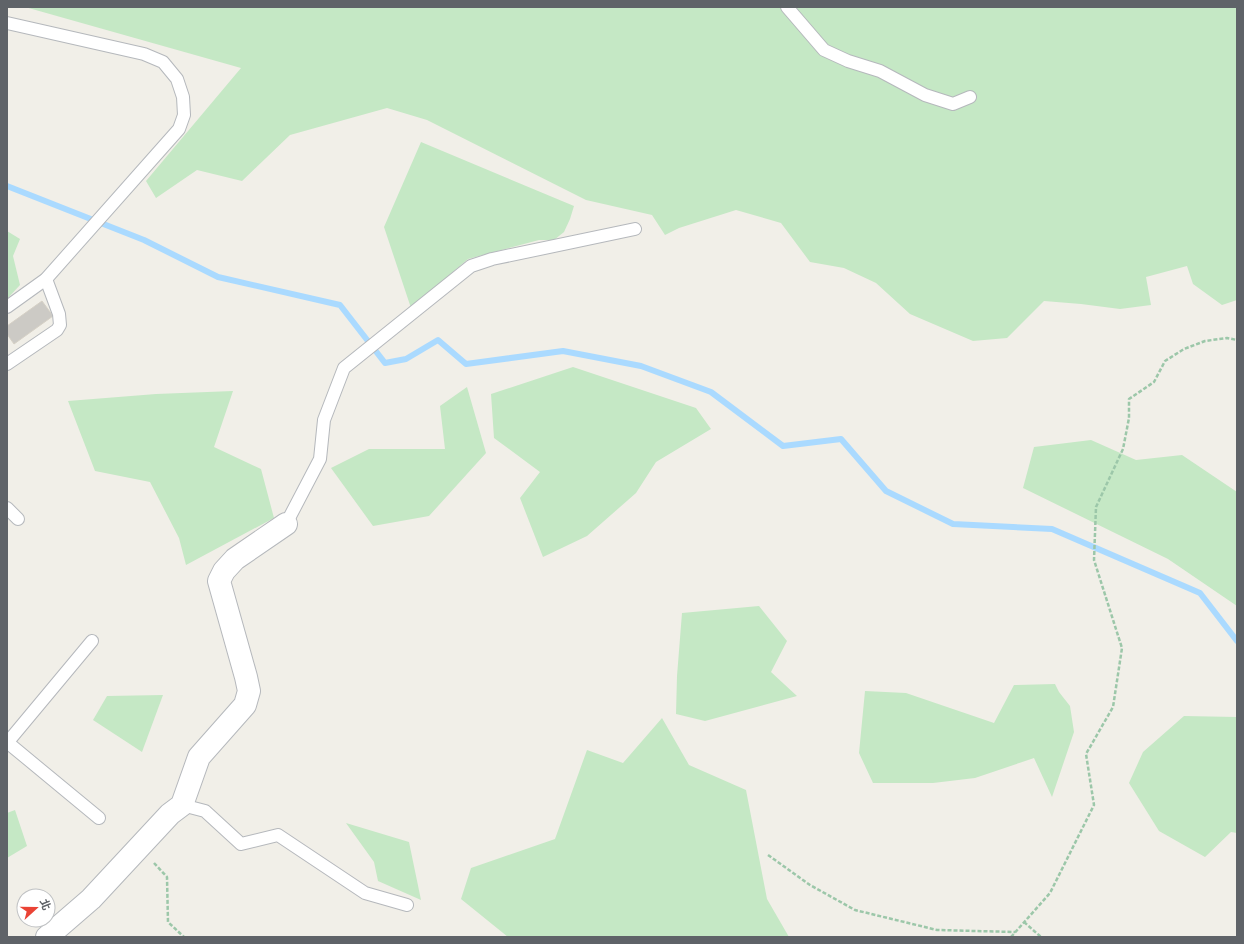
<svg xmlns="http://www.w3.org/2000/svg" width="1244" height="944" viewBox="0 0 1244 944" font-family="'Work Sans','Noto Sans TC',sans-serif">
<style>
.green{fill:#c5e8c5}
.lines{fill:none;stroke-linecap:round;stroke-linejoin:round}
.stream{stroke:#aadaff;stroke-width:6}
.building{fill:#cccac5;stroke:#d6d1c6}
.lane-casing{stroke:#b5b8bc;stroke-width:14}
.street-casing{stroke:#b5b8bc;stroke-width:24}
.path{stroke:#9cc7a9;stroke-width:2.5;stroke-dasharray:4 2;stroke-linecap:butt}
.lane{stroke:#fff;stroke-width:12}
.street{stroke:#fff;stroke-width:22}
</style>
<rect width="100%" height="100%" fill="#f1efe8"/>
<!-- green -->
<g class="green">
<path d="M25 7H1237V300L1222 305 1193 284 1187 266 1146 277 1151 305 1120 309 1081 304 1044 301 1007 338 973 341 910 314 876 283 844 268 810 262 781 223 736 210 679 228 665 235 652 215 586 200 427 120 387 108 290 135 242 181 197 170 156 198 146 181 241 68Z"/>
<path d="M421 142 574 206 570 219 564 232 554 240H539L468 259 411 308 384 227Z"/>
<path d="M7 231 20 239 13 256 20 285 7 299Z"/>
<path d="M573 367 696 408 711 429 656 462 636 493 587 536 543 557 520 498 540 472 494 438 491 394Z"/>
<path d="M467 387 486 453 429 516 373 526 331 468 369 449H445L440 406Z"/>
<path d="M233 391 214 447 261 469 274 518 186 565 179 538 150 482 95 471 68 401 156 394Z"/>
<path d="M1091 440 1136 460 1182 455 1237 492V606L1168 559 1023 488 1034 447Z"/>
<path d="M759 606 787 641 771 672 797 696 705 721 676 714 677 676 682 613Z"/>
<path d="M1055 684 1059 692 1070 706 1074 732 1052 797 1034 758 975 778 933 783H873L859 753 865 691 906 693 994 723 1014 685Z"/>
<path d="M163 695 142 752 93 720 107 696Z"/>
<path d="M1184 716 1237 717V833L1231 832 1205 857 1159 831 1129 783 1143 752Z"/>
<path d="M662 718 689 765 746 790 767 899 789 937H508L461 899 471 868 555 839 587 750 623 763Z"/>
<path d="M15 810 27 846 7 858V813Z"/>
<path d="M346 823 409 842 421 900 378 881 374 862Z"/>
</g>
<g class="lines">
<!-- stream -->
<path class="stream" d="M7 186 144 240 218 277 340 305 385 363 406 359 438 340 466 364 563 351 641 366 711 392 783 446 841 439 886 491 953 524 1052 529 1200 593 1237 641"/>
</g>
<!-- building -->
<path class="building" d="M42 301 53 316 14 344 7 334V326Z"/>
<g class="lines">
<!-- lane casing -->
<g class="lane-casing">
<g id="lane">
<path d="M787 7 824 50 848 61 880 71 925 95 953 104 970 97"/>
<path d="M7 23 144 54 163 62 177 79 183 97 184 115 179 129 46 279 7 307"/>
<path d="M7 364 57 330 60 325 59 314 46 279"/>
<path d="M7 508 18 519"/>
<path d="M286 524 320 459 324 420 344 368 471 266 492 259 635 229"/>
<path d="M7 742 99 818"/>
<path d="M7 743 92 641"/>
<path d="M182 805 205 811 241 844 278 835 365 893 407 905"/>
</g>
</g>
<!-- street casing -->
<g class="street-casing">
<path id="street" d="M47 937 91 899 170 814 182 805 199 757 245 705 249 691 246 677 219 581 224 571 235 559 286 524"/>
</g>
<!-- path -->
<g class="path">
<path d="M768 855 810 885 855 910 937 930 1015 932"/>
<path d="M154 863 167 877 168 922 184 937"/>
<path d="M1024 922 1041 937"/>
<path d="M1011 937 1050 893 1094 805 1086 754 1113 707 1122 648 1094 560 1096 507 1123 449 1129 418V399L1154 382 1165 361 1184 349 1205 341 1227 338 1237 340"/>
</g>
<!-- lane -->
<use href="#lane" class="lane"/>
<!-- street -->
<use href="#street" class="street"/>
</g>
<!-- border -->
<rect width="1244" height="944" fill="none" stroke="#5f6368" stroke-width="16"/>
<!-- north arrow -->
<g transform="translate(36 908) rotate(69)"><circle r="19" fill="#ffffff" stroke="#bfc1c3"/>
<path d="M0-3L7 15L0 10L-7 15Z" fill="#ea4335"/>
<text y="-6" font-size="11" font-weight="bold" text-anchor="middle" fill="#5f6368">北</text>
</g>
</svg>
